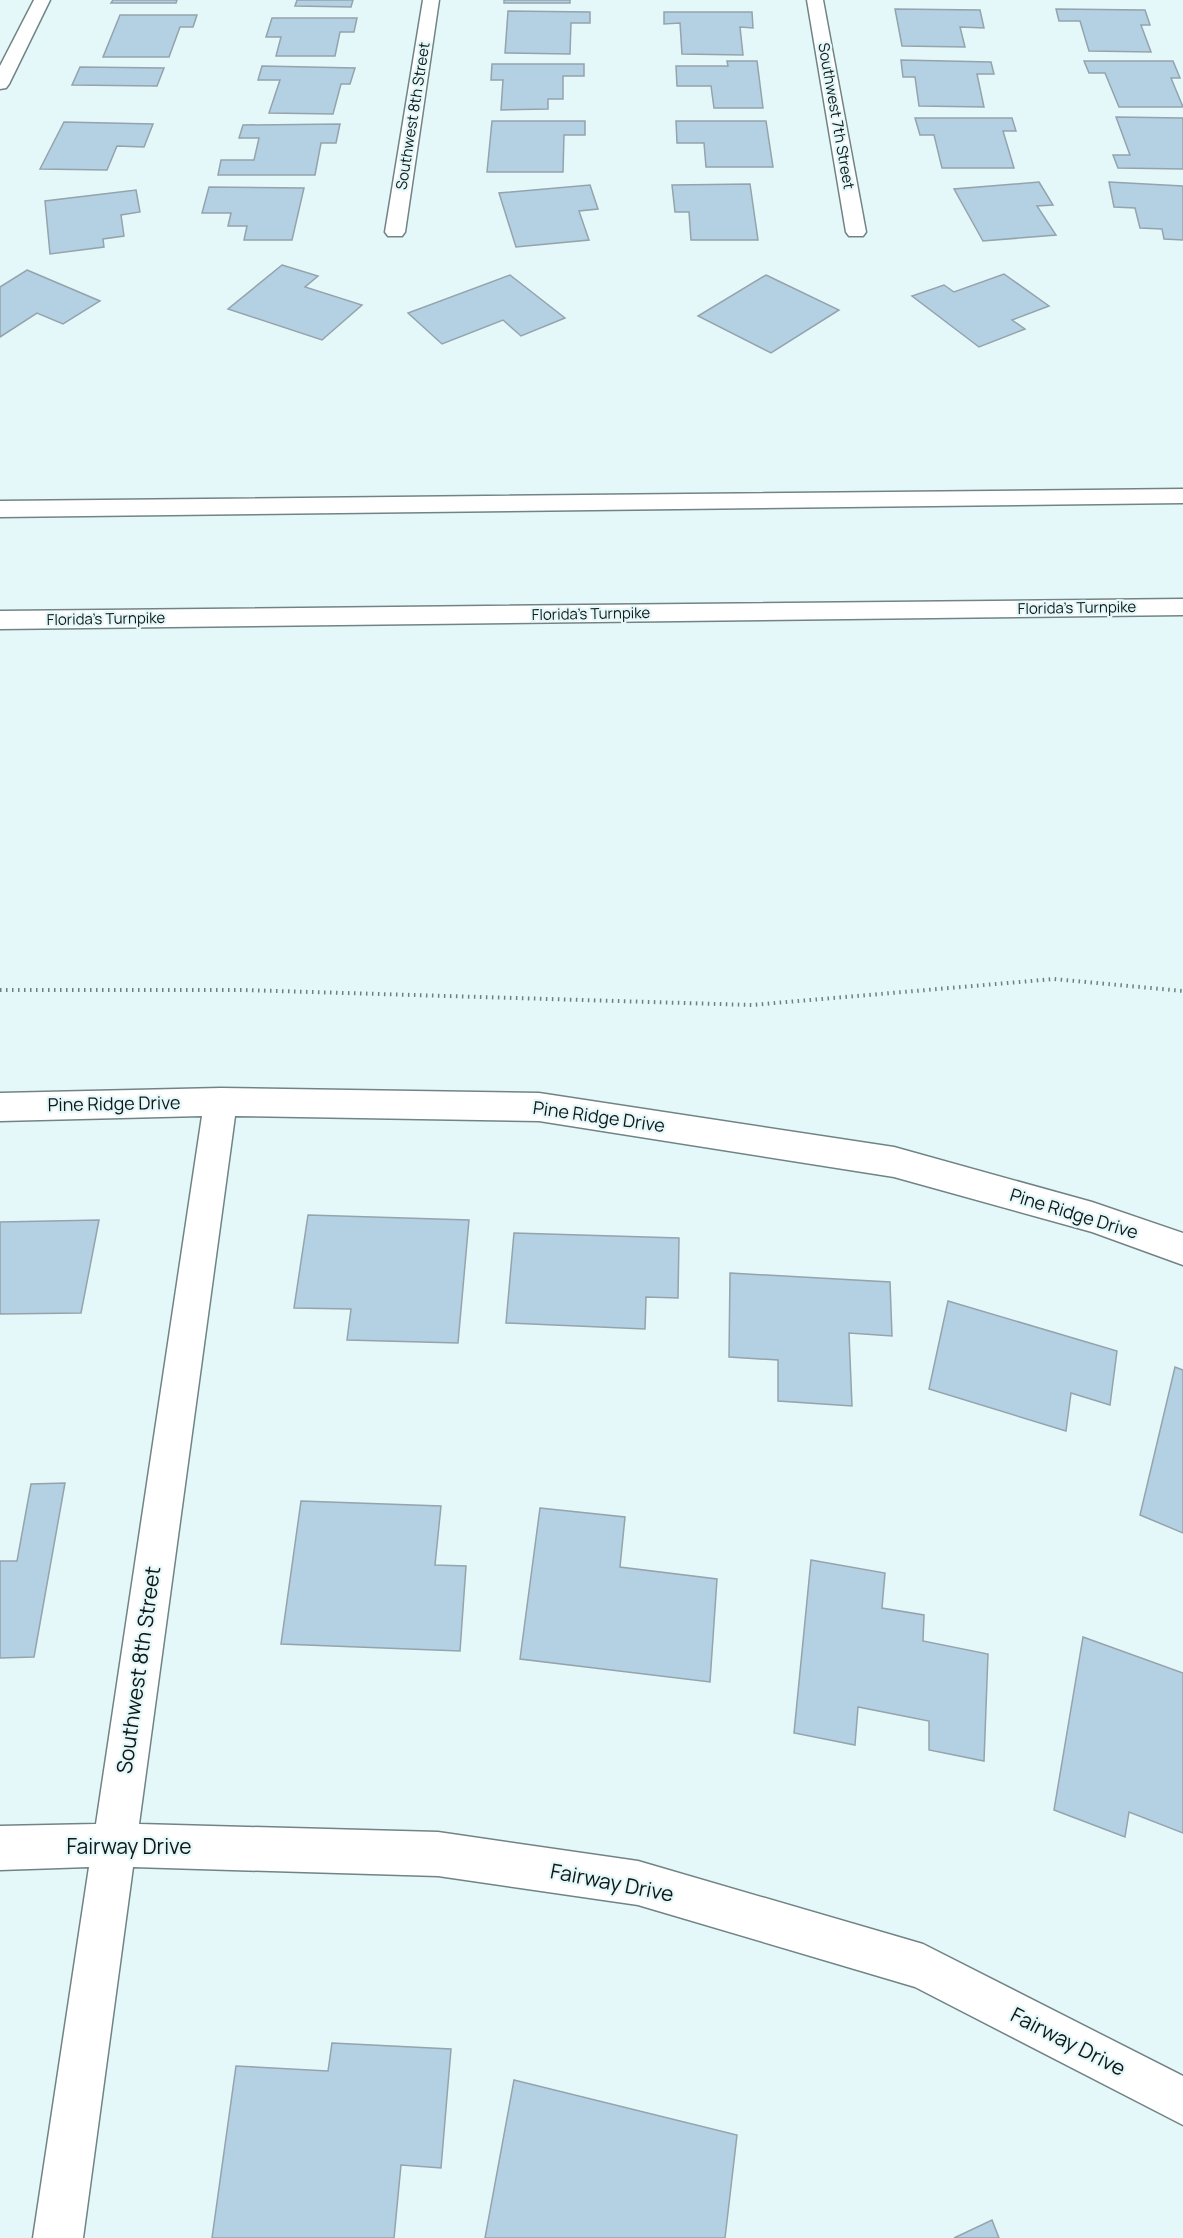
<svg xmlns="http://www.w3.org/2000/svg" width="1183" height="2238" viewBox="0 0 1183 2238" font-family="Manrope,sans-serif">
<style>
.building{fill:#b3d1e3;stroke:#95a3ac;stroke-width:1.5}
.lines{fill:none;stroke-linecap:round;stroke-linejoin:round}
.minor-casing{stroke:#728385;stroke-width:3}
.highway-casing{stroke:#728385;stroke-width:3}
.path{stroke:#717e7f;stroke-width:4;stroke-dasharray:1.5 4.5;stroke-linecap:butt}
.minor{fill:#fff;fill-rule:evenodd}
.highway{fill:#fff;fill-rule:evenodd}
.labels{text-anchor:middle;stroke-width:4.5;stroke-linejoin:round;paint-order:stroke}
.far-street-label{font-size:15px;fill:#111819;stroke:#e4f8fa}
.street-label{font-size:18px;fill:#111819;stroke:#e4f8fa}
.near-street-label{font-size:21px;fill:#111819;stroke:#e4f8fa}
</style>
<rect width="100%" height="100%" fill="#e4f8fa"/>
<!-- building -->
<g class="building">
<path d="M113 0H177L176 3H111Z"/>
<path d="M297 0H353L351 7 295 6Z"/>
<rect x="504" y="0" width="66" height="3"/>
<path d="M895 9 980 10 984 28 960 27 965 47 902 46Z"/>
<path d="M1056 9 1145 10 1150 25H1141L1151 52 1089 51 1080 21H1059Z"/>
<path d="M508 11 590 12V23H571L570 54 505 53Z"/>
<path d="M664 12H752L753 28 740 27 743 55 682 54 680 23 664 24Z"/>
<path d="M120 15H197L193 27H180L169 57H103Z"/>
<path d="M272 18H357L354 32H340L335 56H276L281 37H266Z"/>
<path d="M901 60 991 62 994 74H977L984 107 919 106 915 77H903Z"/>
<path d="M727 61H757L763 108H714L711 86H677L676 66H728Z"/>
<path d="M1084 61H1173L1180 78H1171L1183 107H1119L1105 73H1089Z"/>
<path d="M492 64H584V76H563V99H548V109L501 110 503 80H491Z"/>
<path d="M262 66 355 68 350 84H341L333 114 269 113 280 80H258Z"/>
<path d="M80 67 164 68 157 86 72 85Z"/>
<path d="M1116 117 1183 118V169L1118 168 1113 155H1130Z"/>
<path d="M915 118H1012L1016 131H1003L1014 168H942L934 135H920Z"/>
<path d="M492 121H585V135H564L563 172H487Z"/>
<path d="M676 121H766L773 167H706L704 143H677Z"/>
<path d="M64 122 153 124 144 147 117 146 107 170 40 169Z"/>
<path d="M340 124 336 143H321L315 175H218L221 160H254L259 138H239L243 125Z"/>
<path d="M1039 182 1053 205 1037 206 1056 235 983 241 954 189Z"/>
<path d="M1109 182 1183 186V240L1164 239 1162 229 1140 228 1135 208 1114 207Z"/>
<path d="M750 184 758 240H691L689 212H675L672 185Z"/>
<path d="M590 185 598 209 579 211 589 240 516 247 499 193Z"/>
<path d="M209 187 304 188 292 240H244L247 226H228L231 213H202Z"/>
<path d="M136 190 140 212 121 215 124 236 103 239 104 247 50 254 45 201Z"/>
<path d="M282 265 318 276 305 287 362 305 322 340 228 309Z"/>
<path d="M27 270 100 301 63 324 37 313 0 337V287Z"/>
<path d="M1004 274 1049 306 1012 320 1025 329 979 347 912 296 944 285 954 292Z"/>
<path d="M510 275 565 318 521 336 503 320 442 344 408 313Z"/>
<path d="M766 275 839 310 771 353 698 316Z"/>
<path d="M308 1215 469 1220 458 1343 347 1340 351 1309 294 1308Z"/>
<path d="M99 1220 81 1313 0 1314V1222Z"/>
<path d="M514 1233 679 1238 678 1298 646 1297 645 1329 506 1323Z"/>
<path d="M730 1273 890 1282 892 1336 849 1333 852 1406 778 1401V1360L729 1357Z"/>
<path d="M948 1301 1117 1351 1110 1405 1071 1393 1066 1431 929 1389Z"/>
<path d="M1175 1367 1183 1370V1533L1140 1515Z"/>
<path d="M65 1483 34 1657 0 1658V1561H17L31 1484Z"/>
<path d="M301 1501 441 1506 435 1565 466 1566 460 1651 281 1644Z"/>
<path d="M540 1508 625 1517 620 1567 717 1579 710 1682 520 1659Z"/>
<path d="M811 1560 885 1573 882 1608 924 1615 923 1641 988 1654 984 1761 929 1750V1721L858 1707 855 1745 794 1733Z"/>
<path d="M1083 1637 1183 1673V1833L1129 1812 1125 1837 1054 1810Z"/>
<path d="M332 2043 451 2049 441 2168 401 2165 394 2238H212L236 2066 328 2071Z"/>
<path d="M514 2080 737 2135 725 2238H485Z"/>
<path d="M992 2220 999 2238H954Z"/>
</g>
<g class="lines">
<!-- minor casing -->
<g class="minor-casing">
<g id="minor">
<path d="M34 0H50L9 84 6 88 0 89V66Z"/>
<path d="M423 0H439L405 232 402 236H388L385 232Z"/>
<path d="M807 0H823L866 232 863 236H849L846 232Z"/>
<path d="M221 1088 539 1093 894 1147 1092 1202 1183 1233V1265L1092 1232 894 1177 539 1121 235 1116 139 1824 438 1832 638 1861 923 1944 1183 2076V2125L915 1987 638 1905 438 1876 133 1867 83 2238H33L89 1867 0 1870V1826L96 1824 202 1116 0 1121V1093Z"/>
</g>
</g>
<!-- highway casing -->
<g class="highway-casing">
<g id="highway">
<path d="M1183 489V503L0 517V501Z"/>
<path d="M1183 599V615L0 629V611Z"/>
</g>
</g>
<!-- path -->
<path class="path" d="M0 990H243L752 1005 1054 979 1183 991"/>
<!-- minor -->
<use href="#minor" class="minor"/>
<!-- highway -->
<use href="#highway" class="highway"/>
</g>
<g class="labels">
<!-- far-street labels -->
<g class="far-street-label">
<text transform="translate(413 116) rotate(-81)" y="5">Southwest 8th Street</text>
<text transform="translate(836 116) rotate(80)" y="5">Southwest 7th Street</text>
<text transform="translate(1077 608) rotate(-1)" y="5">Florida's Turnpike</text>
<text transform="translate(591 614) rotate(-1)" y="5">Florida's Turnpike</text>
<text transform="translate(106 619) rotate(-1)" y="5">Florida's Turnpike</text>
</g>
<!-- street labels -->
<g class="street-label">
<text transform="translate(114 1104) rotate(-1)" y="6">Pine Ridge Drive</text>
<text transform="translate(599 1117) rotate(8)" y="6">Pine Ridge Drive</text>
<text transform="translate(1074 1214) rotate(17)" y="6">Pine Ridge Drive</text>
</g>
<!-- near-street labels -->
<g class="near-street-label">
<text transform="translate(139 1670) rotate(-82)" y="7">Southwest 8th Street</text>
<text x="129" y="1854">Fairway Drive</text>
<text transform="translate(612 1883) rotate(11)" y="7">Fairway Drive</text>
<text transform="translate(1068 2042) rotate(27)" y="7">Fairway Drive</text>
</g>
</g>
</svg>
